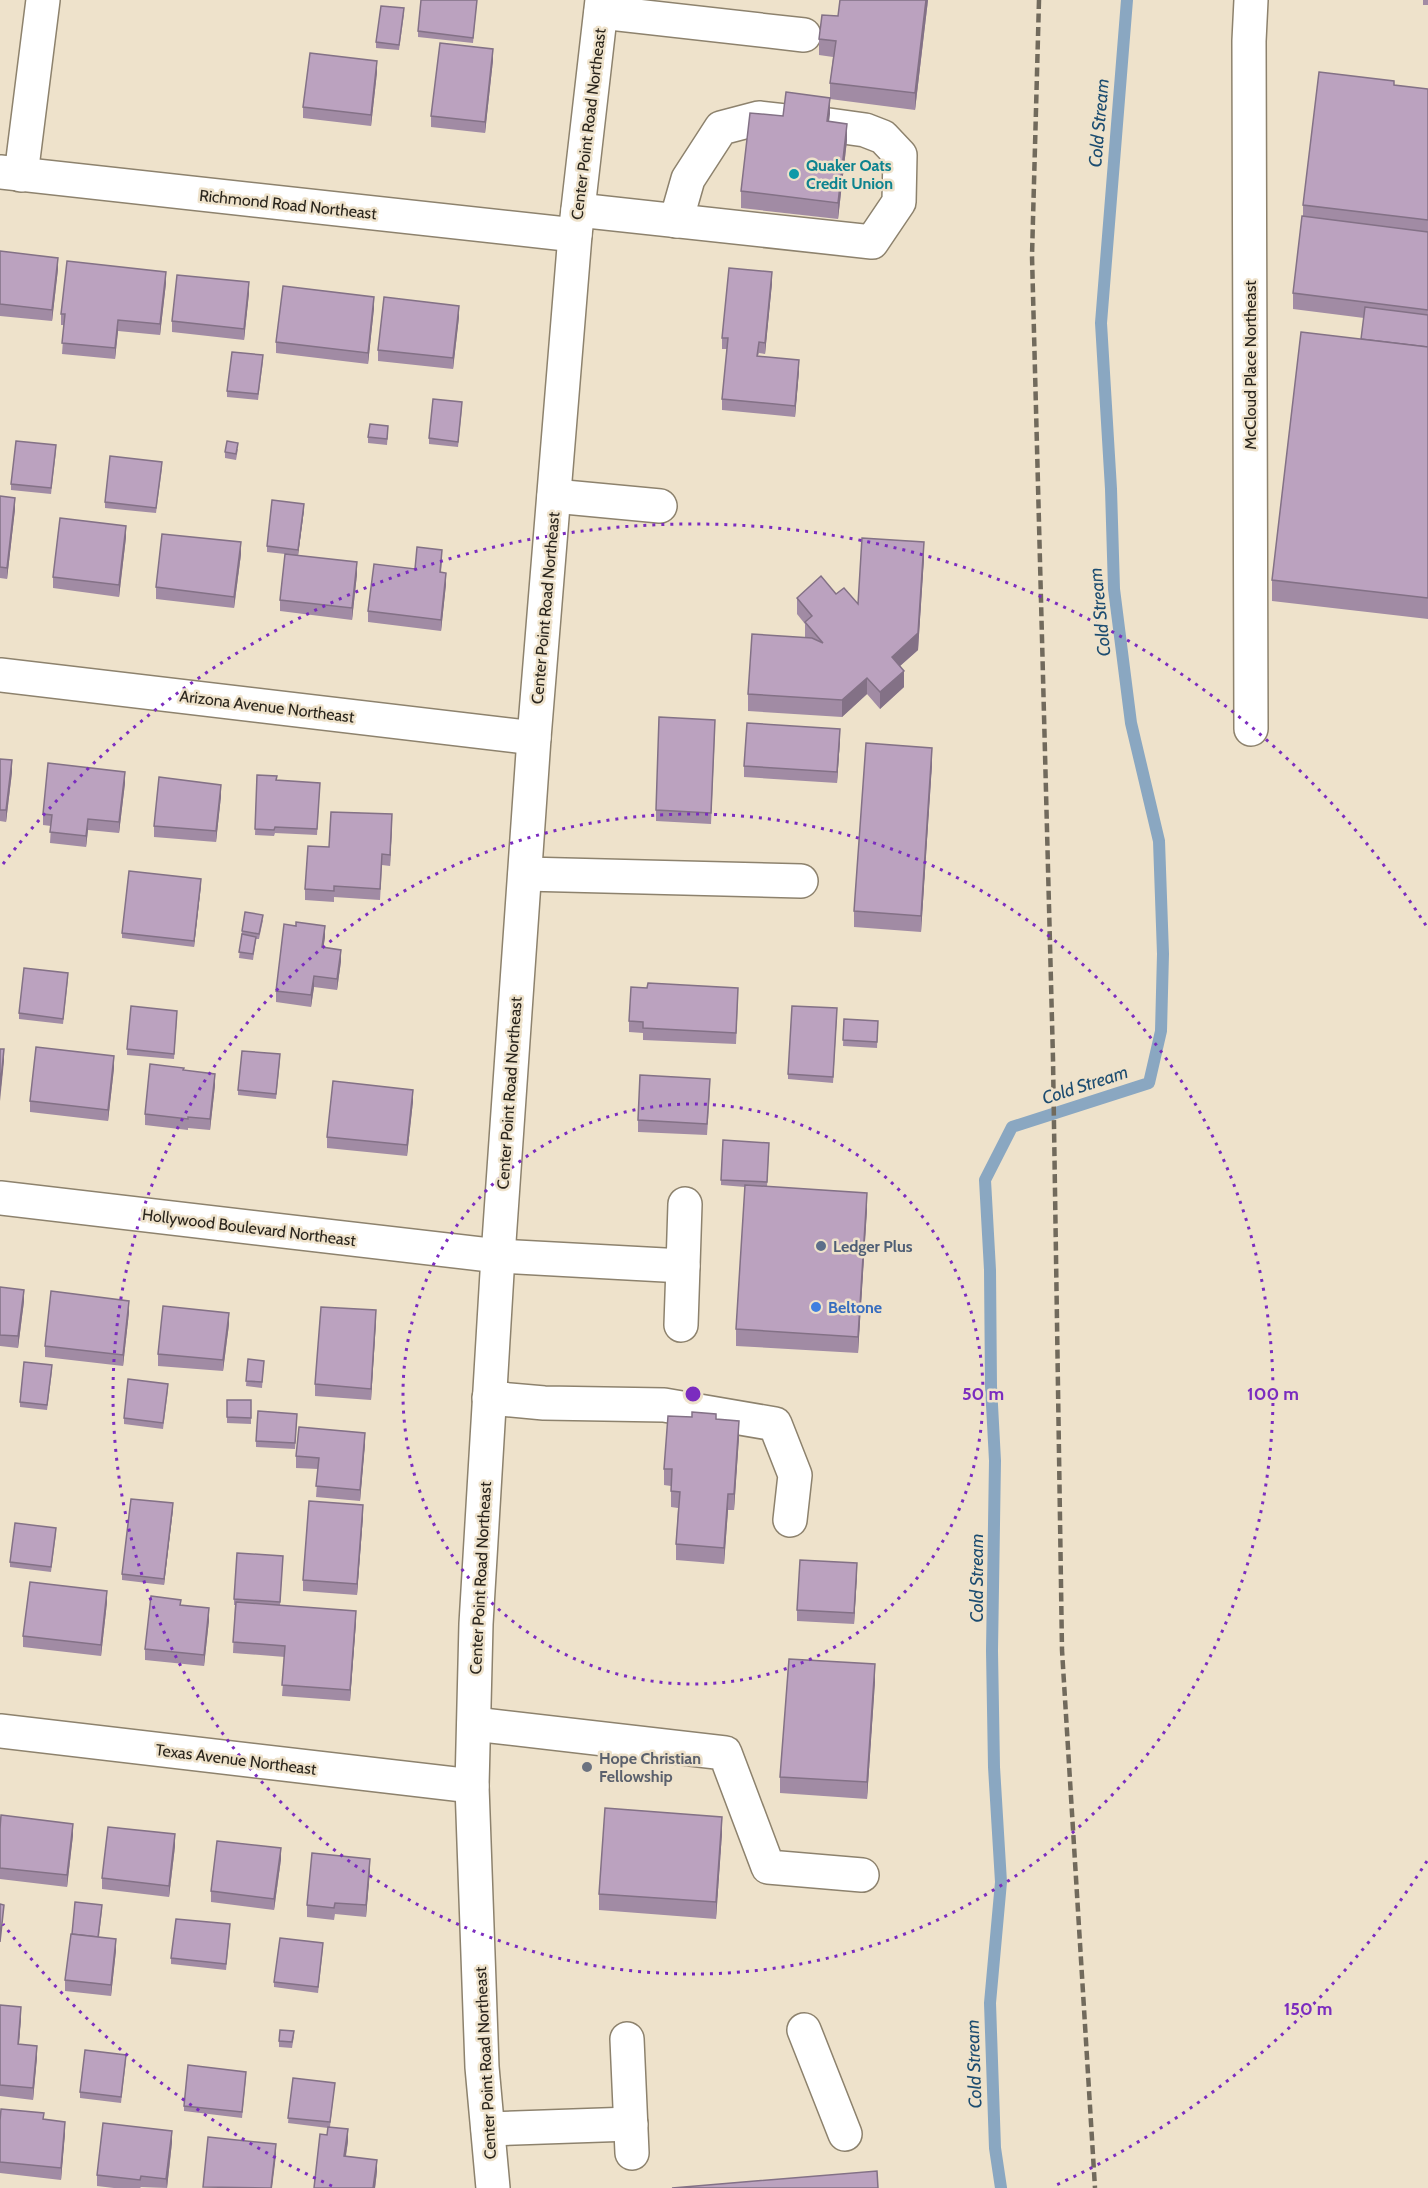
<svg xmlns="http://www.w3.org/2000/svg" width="1428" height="2188" viewBox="0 0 1428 2188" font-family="Cabin,sans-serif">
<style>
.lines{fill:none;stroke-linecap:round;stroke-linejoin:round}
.stream{stroke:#8aa7c1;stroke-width:12}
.minor-casing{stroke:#8d826d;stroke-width:36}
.major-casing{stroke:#8d826d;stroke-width:36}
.minor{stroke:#fff;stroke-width:33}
.major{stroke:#fff;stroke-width:33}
.rail{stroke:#716a5c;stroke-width:4.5;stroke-dasharray:9 4.5;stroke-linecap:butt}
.wall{fill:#a18ba4}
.shaded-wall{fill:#837186}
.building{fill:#bba2bf;stroke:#837186;stroke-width:1.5}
.ring{fill:none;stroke:#7b2cbf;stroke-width:3;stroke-dasharray:3 6}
.culture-dot{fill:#0f9aa8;stroke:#eee2cb;stroke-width:2}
.service-dot{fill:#5c6f8a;stroke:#eee2cb;stroke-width:2}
.shop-dot{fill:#3f7fe0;stroke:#eee2cb;stroke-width:2}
.worship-dot{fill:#6b7280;stroke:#eee2cb;stroke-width:2}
.labels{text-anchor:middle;stroke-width:5;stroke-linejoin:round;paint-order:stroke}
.street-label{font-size:16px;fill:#29241c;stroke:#eee2cb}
.culture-label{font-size:16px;font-weight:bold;fill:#0d838f;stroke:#eee2cb;text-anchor:start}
.service-label{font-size:16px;font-weight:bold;fill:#4e5e75;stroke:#eee2cb;text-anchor:start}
.shop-label{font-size:16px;font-weight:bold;fill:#366cbe;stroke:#eee2cb;text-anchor:start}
.worship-label{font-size:16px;font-weight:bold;fill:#5b616d;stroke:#eee2cb;text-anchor:start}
.water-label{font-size:18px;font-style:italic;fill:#1c4c70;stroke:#eee2cb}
.centre{fill:#7b2cbf;stroke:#eee2cb;stroke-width:3}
.ring-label{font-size:18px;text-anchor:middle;font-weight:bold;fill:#7b2cbf;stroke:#eee2cb;stroke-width:5;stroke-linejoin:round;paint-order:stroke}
</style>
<rect width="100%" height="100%" fill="#eee2cb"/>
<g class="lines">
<!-- stream -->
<path class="stream" d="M1001 2188 995 2148 990 2003 1001 1882 994 1767 992 1651 995 1461 991 1386 990 1270 985 1180 1012 1127 1149 1083 1161 1031 1163 954 1159 841 1131 723 1114 589 1111 489 1101 323 1127 0"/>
<!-- minor casing -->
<g class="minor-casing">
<g id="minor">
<path d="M601 12 804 35"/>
<path d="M0 172 575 235"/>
<path d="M21 175 43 0"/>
<path d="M578 210 872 242 899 202 900 155 883 137 865 130 829 125"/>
<path d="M676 221 688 179 721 128 759 118 785 121"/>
<path d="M554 496 660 506"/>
<path d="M0 675 534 738"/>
<path d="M1251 729 1249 41 1251 0"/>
<path d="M525 874 801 881"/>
<path d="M0 1198 498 1256 683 1266 685 1204"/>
<path d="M681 1325 683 1266"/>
<path d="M489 1398 544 1403 664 1405 775 1424 795 1475 790 1520"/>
<path d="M474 1724 725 1753 768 1867 862 1875"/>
<path d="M0 1731 472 1786"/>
<path d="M804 2030 845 2134"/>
<path d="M627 2039 632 2153"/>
<path d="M488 2129 631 2124"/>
</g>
</g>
<!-- major casing -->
<g class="major-casing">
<path id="major" d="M493 2188 482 2067 472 1786 476 1624 498 1256 534 738 575 235 602 0"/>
</g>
<!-- minor -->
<use href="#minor" class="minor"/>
<!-- major -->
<use href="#major" class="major"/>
<!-- rail -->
<path class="rail" d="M1039 0 1032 256 1053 1059 1062 1650 1095 2188"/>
</g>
<!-- wall -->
<g class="wall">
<path d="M477 0 473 43 418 37V31Z"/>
<path d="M928 0 915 110 830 99 829 121 847 140 838 219 741 208V191L783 116 830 98V83L833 57 819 55V39L838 16Z"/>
<rect x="1423" y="0" width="5" height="5"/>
<path d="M404 14 399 50 376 48V42Z"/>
<path d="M493 60 485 133 431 127V116Z"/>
<path d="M377 72 371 126 303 118V107Z"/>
<path d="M1394 85 1428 89V619L1272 601V580L1361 339 1364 318 1293 309V293L1303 217V205Z"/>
<path d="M0 251 58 269 52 321 0 316Z"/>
<path d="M166 283 160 335 118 331 115 359 62 354 64 325H61V314Z"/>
<path d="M772 283 765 354 759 353 758 356 799 371 795 417 722 410V399L727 349H722V338Z"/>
<path d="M249 293 244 340 172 332V321Z"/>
<path d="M374 308 368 364 276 353V342Z"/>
<path d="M459 317 453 369 378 361V350Z"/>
<path d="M263 361 258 400 227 397V391Z"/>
<path d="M462 408 458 447 429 444V438Z"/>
<path d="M388 431 387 445 368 443V437Z"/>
<path d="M238 449 236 460 225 458V452Z"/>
<path d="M56 451 51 494 11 490V484Z"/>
<path d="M162 468 156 513 105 508V502Z"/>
<path d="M0 496 15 509 7 579 0 578Z"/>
<path d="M304 510 298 555 357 574 352 620 280 611V600L285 554 267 552V546Z"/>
<path d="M126 537 119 597 53 588V577Z"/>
<path d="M241 554 234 608 156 599V587Z"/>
<path d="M924 558 918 650 900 666 904 687 880 709 867 694 842 717 748 711V694L805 637V624L797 614V598L836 594 858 604Z"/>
<path d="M442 562 441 572 446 584 441 631 368 622V611L415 569Z"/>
<path d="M715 731 711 824 656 821V810Z"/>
<path d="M840 740 837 783 744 777V766Z"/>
<path d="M0 759 12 772 6 822 0 821Z"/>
<path d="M932 764 921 932 854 927V911Z"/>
<path d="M257 775 276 780 320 783 317 835 275 833 274 836 255 835Z"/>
<path d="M125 783 119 833 88 830 86 847 50 843 51 826 43 825V814Z"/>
<path d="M221 796 216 842 154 837V826Z"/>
<path d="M392 825 390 866 382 865 380 900 334 897V902L305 900V889L329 847Z"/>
<path d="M201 885 194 947 122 938V933Z"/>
<path d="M263 920 259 939H256L253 960 239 958 242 931Z"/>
<path d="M325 937 323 947 341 961 337 990 314 987 311 1007 276 1002V991Z"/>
<path d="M68 979 63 1024 19 1019V1013Z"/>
<path d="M647 988 738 999 736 1044 643 1040V1033L629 1032V1021Z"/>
<path d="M837 1014 833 1083 788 1079V1074Z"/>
<path d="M177 1016 174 1059 127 1055V1049Z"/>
<path d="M844 1019 878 1021 877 1048 843 1046Z"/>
<path d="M280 1060 276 1099 238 1095V1090Z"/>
<path d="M114 1068 108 1121 30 1112V1101Z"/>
<path d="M184 1070 215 1085 210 1130 188 1128V1130L145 1125V1114Z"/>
<path d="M710 1091 707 1135 638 1132V1120Z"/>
<path d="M413 1101 407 1156 327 1148V1137Z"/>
<path d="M769 1148 767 1187 867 1209 858 1353 736 1346V1329L745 1187 721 1185V1180Z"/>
<path d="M0 1287 24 1301 18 1348 0 1346Z"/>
<path d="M129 1312 123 1366 45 1357V1346Z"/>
<path d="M376 1321 371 1400 315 1396V1384Z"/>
<path d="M229 1324 223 1371 158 1366V1354Z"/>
<path d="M248 1359 264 1361 262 1388 246 1386Z"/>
<path d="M52 1371 47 1410 20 1407V1402Z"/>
<path d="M168 1390 163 1429 124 1424V1418Z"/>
<path d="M227 1400H251V1424L227 1423Z"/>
<path d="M297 1414 295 1449 256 1447V1441Z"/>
<path d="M716 1419 739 1437 734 1510H728L724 1564 676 1560V1544L678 1508 671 1507V1486L664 1485V1469Z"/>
<path d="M365 1444 360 1501 316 1497 318 1469 296 1468V1456Z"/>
<path d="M173 1509 164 1585 122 1580V1574Z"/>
<path d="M363 1516 357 1595 303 1591V1580Z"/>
<path d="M56 1533 51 1572 10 1567V1562Z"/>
<path d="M283 1556 280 1605 356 1622 350 1701 282 1696 285 1657 233 1653 235 1605H234V1599Z"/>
<path d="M857 1574 854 1624 797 1621V1610Z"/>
<path d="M107 1602 101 1656 23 1647V1636Z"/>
<path d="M181 1605 209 1620 204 1666 145 1660V1649Z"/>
<path d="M875 1681 867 1799 780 1793V1777Z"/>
<path d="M0 1829 73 1835 67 1887 0 1879Z"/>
<path d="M722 1833 716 1919 599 1910V1894Z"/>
<path d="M175 1846 169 1897 102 1889V1878Z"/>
<path d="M281 1859 274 1910 211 1902V1891Z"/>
<path d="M370 1870 366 1917 335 1914 334 1920 307 1917V1905Z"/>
<path d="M102 1910 99 1937 116 1950 111 1996 65 1991V1980L72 1934Z"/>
<path d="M230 1930 226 1970 171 1964V1958Z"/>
<path d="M323 1948 318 1993 274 1987V1982Z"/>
<path d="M0 2005 21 2018 19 2044 37 2057 33 2100 0 2096Z"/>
<path d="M294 2036 292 2048 279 2047V2041Z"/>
<path d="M126 2060 121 2103 80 2098V2092Z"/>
<path d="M246 2077 242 2118 184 2111V2106Z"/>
<path d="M293 2078 335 2083 330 2127 348 2129V2141L346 2156 377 2160V2171L375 2188H314L320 2134 327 2135 328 2128 288 2123Z"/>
<path d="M44 2119 65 2133 61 2180 0 2173V2121Z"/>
<path d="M172 2142 167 2188 141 2187 140 2188H114L97 2186V2175Z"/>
</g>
<!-- shaded-wall -->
<g class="shaded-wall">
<path d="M926 0H928L915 110V93Z"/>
<path d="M493 49V60L485 133V122Z"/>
<path d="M377 61V72L371 126V115Z"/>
<path d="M830 98V114L827 137V121Z"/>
<path d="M847 124V140L838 219V203Z"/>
<path d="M58 258V269L52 321V310Z"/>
<path d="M166 272V283L160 335V324Z"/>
<path d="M772 272V283L765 354V343Z"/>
<path d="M249 282V293L244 340V329Z"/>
<path d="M374 297V308L368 364V353Z"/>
<path d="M459 306V317L453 369V358Z"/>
<path d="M118 320V331L115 359V348Z"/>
<path d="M799 360V371L795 417V406Z"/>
<path d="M15 498V509L7 579V568Z"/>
<path d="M304 504V510L298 556V550Z"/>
<path d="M126 526V537L119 597V585Z"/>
<path d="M241 542V554L234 608V597Z"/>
<path d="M924 542V558L918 650 892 673V657Z"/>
<path d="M357 562V574L352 620V608Z"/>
<path d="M446 573V584L441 631V620Z"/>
<path d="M904 671V687L880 709V692Z"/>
<path d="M867 678V694L842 717V700Z"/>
<path d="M840 729V740L837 783V772Z"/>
<path d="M932 748V764L921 932V916Z"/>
<path d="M12 760V772L6 822V810Z"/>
<path d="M125 772V783L119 833V822Z"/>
<path d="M221 785V796L216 842V831Z"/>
<path d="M392 814V825L390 866V855Z"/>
<path d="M88 819V830L86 847V836Z"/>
<path d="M201 879V885L194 947V941Z"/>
<path d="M325 926V937L322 958V947Z"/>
<path d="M341 950V961L337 990V979Z"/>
<path d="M314 976V987L311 1007V995Z"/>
<path d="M4 1049V1061L0 1101V1089Z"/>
<path d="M114 1056V1068L108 1121V1110Z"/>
<path d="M215 1074V1085L210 1130V1119Z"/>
<path d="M413 1090V1101L407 1156V1145Z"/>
<path d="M867 1193V1209L858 1353V1337Z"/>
<path d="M24 1290V1301L18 1348V1336Z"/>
<path d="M129 1301V1312L123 1366V1355Z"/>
<path d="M376 1310V1321L371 1400V1389Z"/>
<path d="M229 1313V1324L223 1371V1360Z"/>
<path d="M739 1421V1437L734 1510V1494Z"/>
<path d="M365 1433V1444L360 1501V1490Z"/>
<path d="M728 1494V1510L724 1564V1548Z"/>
<path d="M173 1503V1509L164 1585V1579Z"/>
<path d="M363 1505V1516L357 1595V1584Z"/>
<path d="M857 1563V1574L854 1624V1613Z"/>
<path d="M107 1591V1602L101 1656V1645Z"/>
<path d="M209 1608V1620L204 1666V1655Z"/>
<path d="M356 1611V1622L350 1701V1690Z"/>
<path d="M875 1664V1681L867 1799V1782Z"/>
<path d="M722 1817V1833L716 1919V1902Z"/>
<path d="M73 1824V1835L67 1887V1875Z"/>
<path d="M175 1834V1846L169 1897V1886Z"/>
<path d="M281 1848V1859L274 1910V1899Z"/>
<path d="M370 1859V1870L366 1917V1905Z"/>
<path d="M116 1939V1950L111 1996V1985Z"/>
<path d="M21 2007V2018L18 2056V2044Z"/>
<path d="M37 2046V2057L33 2100V2088Z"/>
<path d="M65 2122V2133L61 2180V2168Z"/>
<path d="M348 2129V2141L344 2167V2156Z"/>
<path d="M172 2131V2142L167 2188 166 2179Z"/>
<path d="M276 2144V2155L272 2188H271Z"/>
<path d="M377 2160V2171L375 2188H373Z"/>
</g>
<!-- building -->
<g class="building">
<path d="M421 0H477L473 38 418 31Z"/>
<path d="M840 0H926L915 93 830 83 836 41 819 39 822 15 838 16Z"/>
<path d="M381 6 404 8 399 45 376 42Z"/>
<path d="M440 43 493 49 485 122 431 116Z"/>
<path d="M310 53 377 61 371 115 303 107Z"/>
<path d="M1319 72 1394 81V85L1428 89V220L1303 205Z"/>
<path d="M786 92 830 98 827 121 847 124 838 203 741 191 750 113 783 116Z"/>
<path d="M1302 216 1428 232V310L1293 293Z"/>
<path d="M0 251 58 258 52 310 0 304Z"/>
<path d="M67 261 166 272 160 324 118 320 115 348 62 343 65 314H61Z"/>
<path d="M729 268 772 272 765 343 759 342 757 356 799 360 795 406 722 399 728 338H722Z"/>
<path d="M177 275 249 282 244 329 172 321Z"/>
<path d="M283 286 374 297 368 353 276 342Z"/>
<path d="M384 297 459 306 453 358 378 350Z"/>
<path d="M1365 307 1428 315V347L1361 339Z"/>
<path d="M1301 332 1428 347V598L1272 580Z"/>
<path d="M232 352 263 355 258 394 227 391Z"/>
<path d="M433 399 462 402 458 442 429 438Z"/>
<path d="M370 424 388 426 387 439 368 437Z"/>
<path d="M16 441 56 445 51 488 11 484Z"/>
<path d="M227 441 238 443 236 454 225 452Z"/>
<path d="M110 456 162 462 156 508 105 502Z"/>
<path d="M0 496 15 498 7 568 0 567Z"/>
<path d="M272 500 304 504 298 550 267 546Z"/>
<path d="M60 518 126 526 119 585 53 577Z"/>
<path d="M162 534 241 542 234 597 156 587Z"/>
<path d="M862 538 924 542 918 633 892 657 904 671 880 692 867 678 842 700 748 694 752 634 812 638 823 643 805 622 812 616 797 598 821 576 836 594 844 588 858 604Z"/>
<path d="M417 547 442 550 440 572 446 573 441 620 368 611 374 564 415 569Z"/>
<path d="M285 554 357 562 352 608 280 600Z"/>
<path d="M659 717 715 720 711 813 656 810Z"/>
<path d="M747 723 840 729 837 772 744 766Z"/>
<path d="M866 743 932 748 921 916 854 911Z"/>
<path d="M0 759 12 760 6 810H0Z"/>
<path d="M48 763 125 772 119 822 88 819 86 836 50 832 52 815 43 814Z"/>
<path d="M257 775 277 776 276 780 320 783 317 829 275 827 274 830 255 829Z"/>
<path d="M159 777 221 785 216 831 154 826Z"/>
<path d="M331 812 392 814 390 855 382 854 380 889 334 886V891L305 889 308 846 329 847Z"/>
<path d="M129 871 201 879 194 941 122 933Z"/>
<path d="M245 912 263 915 259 934 242 931Z"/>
<path d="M296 922 325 926 322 947 341 950 337 979 314 976 311 995 276 991 284 924 296 926Z"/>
<path d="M242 934 256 937 253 954 239 952Z"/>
<path d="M24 968 68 973 63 1019 19 1013Z"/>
<path d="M648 983 738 988 736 1033 643 1028V1022L629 1021 631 987 647 988Z"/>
<path d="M131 1006 177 1011 174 1054 127 1049Z"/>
<path d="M792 1006 837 1008 833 1077 788 1074Z"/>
<path d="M844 1019 878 1021 877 1042 843 1040Z"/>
<path d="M36 1047 114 1056 108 1110 30 1101Z"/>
<path d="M0 1049H4L0 1089Z"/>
<path d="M242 1051 280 1054 276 1094 238 1090Z"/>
<path d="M150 1064 184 1068 183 1070 215 1074 210 1119 188 1117V1119L145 1114Z"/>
<path d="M640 1075 710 1079 707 1124 638 1120Z"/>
<path d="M333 1081 413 1090 407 1145 327 1137Z"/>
<path d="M723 1140 769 1143 767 1182 721 1180Z"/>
<path d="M745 1185 867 1193 858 1337 736 1329Z"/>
<path d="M0 1287 24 1290 18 1336 0 1335Z"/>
<path d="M51 1291 129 1301 123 1355 45 1346Z"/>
<path d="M163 1306 229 1313 223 1360 158 1354Z"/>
<path d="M321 1307 376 1310 371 1389 315 1384Z"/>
<path d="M248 1359 264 1361 262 1382 246 1381Z"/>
<path d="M24 1362 52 1365 47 1405 20 1402Z"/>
<path d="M128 1379 168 1384 163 1423 124 1418Z"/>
<path d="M227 1400H251V1418L227 1417Z"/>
<path d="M258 1411 297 1414 295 1443 256 1441Z"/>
<path d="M692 1412 716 1414V1419L739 1421 734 1494H728L724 1548 676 1544 680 1492 671 1491 672 1469H664L668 1416 692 1417Z"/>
<path d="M299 1427 365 1433 360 1490 316 1486 319 1458 296 1456Z"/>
<path d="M131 1499 173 1503 164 1579 122 1574Z"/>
<path d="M309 1501 363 1505 357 1584 303 1580Z"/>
<path d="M15 1523 56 1528 51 1567 10 1562Z"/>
<path d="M237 1553 283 1556 280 1602 234 1599Z"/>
<path d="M800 1560 857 1563 854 1613 797 1610Z"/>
<path d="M30 1582 107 1591 101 1645 23 1636Z"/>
<path d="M151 1596 181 1600 180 1605 209 1608 204 1655 145 1649Z"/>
<path d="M236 1602 356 1611 350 1690 282 1685 285 1646 233 1642Z"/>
<path d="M789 1659 875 1664 867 1782 780 1777Z"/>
<path d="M605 1808 722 1817 716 1902 599 1894Z"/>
<path d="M1 1815 73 1824 67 1875 0 1868V1829Z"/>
<path d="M108 1827 175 1834 169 1886 102 1878Z"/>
<path d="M217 1841 281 1848 274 1899 211 1891Z"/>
<path d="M312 1853 370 1859 366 1905 335 1903 334 1908 307 1905Z"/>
<path d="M75 1902 102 1905 98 1937 72 1934Z"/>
<path d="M0 1904 4 1905 0 1942Z"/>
<path d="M176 1919 230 1924 226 1964 171 1958Z"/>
<path d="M71 1934 116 1939 111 1985 65 1980Z"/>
<path d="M280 1938 323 1943 318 1987 274 1982Z"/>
<path d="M0 2005 21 2007 18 2044 37 2046 33 2088 0 2085Z"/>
<path d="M280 2030 294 2031 292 2042 279 2041Z"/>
<path d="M85 2050 126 2055 121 2097 80 2092Z"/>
<path d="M188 2065 246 2072 242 2112 184 2106Z"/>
<path d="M293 2078 335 2083 330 2122 288 2118Z"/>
<path d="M1 2109 44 2113 43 2119 65 2122 61 2168 0 2162V2121Z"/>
<path d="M103 2123 172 2131 166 2179 141 2176 140 2180 97 2175Z"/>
<path d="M328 2127 348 2129 344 2156 377 2160 373 2188H314L320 2134 327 2135Z"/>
<path d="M208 2137 276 2144 271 2188 203 2187Z"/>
<path d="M877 2171 878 2188H672Z"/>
</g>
<!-- distance rings -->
<g class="ring">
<circle cx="693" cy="1394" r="290"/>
<circle cx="693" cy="1394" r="580"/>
<path d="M1427 1861A870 870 0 0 1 1054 2186M332 2186A870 870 0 0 1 3 1924M3 864A870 870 0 0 1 1427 927"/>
</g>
<!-- markers -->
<circle class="culture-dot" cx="794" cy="174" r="6"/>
<circle class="service-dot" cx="821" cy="1246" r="6"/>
<circle class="shop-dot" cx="816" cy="1307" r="6"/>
<circle class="worship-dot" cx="587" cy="1767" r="6"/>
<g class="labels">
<!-- street labels -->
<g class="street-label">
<text transform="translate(588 124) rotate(-83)" y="6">Center Point Road Northeast</text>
<text transform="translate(288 204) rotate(6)" y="6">Richmond Road Northeast</text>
<text transform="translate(1250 365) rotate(-90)" y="6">McCloud Place Northeast</text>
<text transform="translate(545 608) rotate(-85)" y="6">Center Point Road Northeast</text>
<text transform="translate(267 706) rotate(7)" y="6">Arizona Avenue Northeast</text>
<text transform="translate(509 1093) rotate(-86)" y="6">Center Point Road Northeast</text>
<text transform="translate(249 1227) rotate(7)" y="6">Hollywood Boulevard Northeast</text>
<text transform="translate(480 1578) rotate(-87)" y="6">Center Point Road Northeast</text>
<text transform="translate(236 1759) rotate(7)" y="6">Texas Avenue Northeast</text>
<text transform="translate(485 2063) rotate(-93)" y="6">Center Point Road Northeast</text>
</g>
<!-- culture labels -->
<g class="culture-label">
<text x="806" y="171">Quaker Oats<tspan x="806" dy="18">Credit Union</tspan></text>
</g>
<!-- service labels -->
<g class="service-label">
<text x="833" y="1252">Ledger Plus</text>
</g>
<!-- shop labels -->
<g class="shop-label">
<text x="828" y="1313">Beltone</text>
</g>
<!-- worship labels -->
<g class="worship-label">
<text x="599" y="1764">Hope Christian<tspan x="599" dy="18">Fellowship</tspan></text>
</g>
<!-- water labels -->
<g class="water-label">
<text transform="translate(1099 123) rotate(-85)" y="6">Cold Stream</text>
<text transform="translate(1100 612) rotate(-96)" y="6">Cold Stream</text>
<text transform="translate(1085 1085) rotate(-18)" y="6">Cold Stream</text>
<text transform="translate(977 1578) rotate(-90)" y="6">Cold Stream</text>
<text transform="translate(974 2064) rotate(-92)" y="6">Cold Stream</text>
</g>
</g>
<circle cx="693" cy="1394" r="9" class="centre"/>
<g class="ring-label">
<text x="983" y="1400">50 m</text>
<text x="1273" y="1400">100 m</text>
<text x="1308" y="2015">150 m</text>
</g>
</svg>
